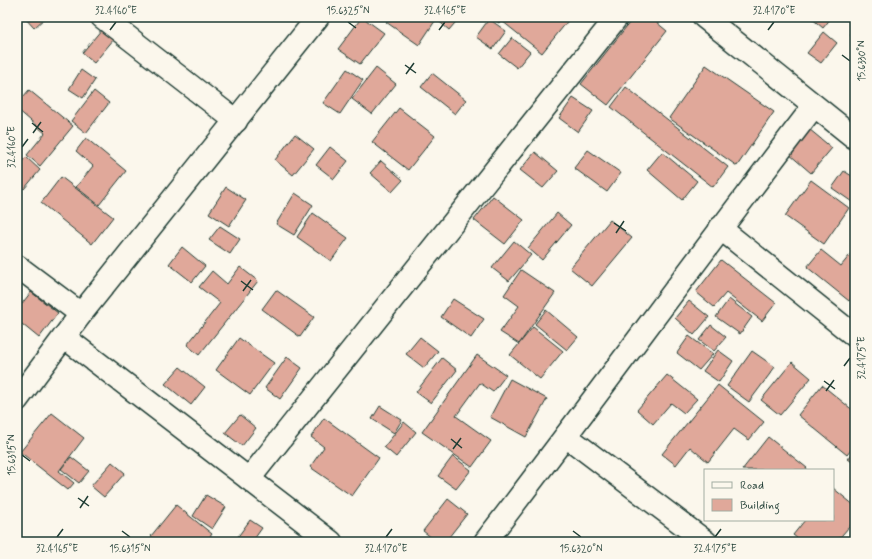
<svg xmlns="http://www.w3.org/2000/svg" width="872" height="559" viewBox="0 0 872 559" font-family="Mynerve,sans-serif">
<style>
.building{fill:#e0a89a;stroke:#1f3d34}
.lines{fill:none;stroke-linecap:round;stroke-linejoin:round}
.street-casing{stroke:#1f3d34;stroke-width:25}
.street{stroke:#fbf7ec;stroke-width:22}
.ticks{fill:none;stroke:#1f3d34;stroke-width:1.5}
.neatline{fill:none;stroke:#1f3d34;stroke-width:1.5}
.ticks-label{font-size:10px;text-anchor:middle;fill:#1f3d34}
</style>
<rect width="100%" height="100%" fill="#fbf7ec"/>
<filter id="ink" filterUnits="userSpaceOnUse"><feTurbulence type="fractalNoise" baseFrequency=".025" numOctaves="2"/><feDisplacementMap in="SourceGraphic" scale="8" xChannelSelector="R" yChannelSelector="G"/><feConvolveMatrix kernelMatrix="1 2 1 2 8 2 1 2 1" color-interpolation-filters="sRGB"/></filter>
<g filter="url(#ink)">
<!-- building -->
<g class="building">
<path d="M24 17H46L34 28Z"/>
<path d="M362 17 384 33 360 64 338 49Z"/>
<path d="M390 17H428L435 21 419 45 386 22Z"/>
<path d="M434 17H460L449 30Z"/>
<path d="M491 17H503L499 23Z"/>
<path d="M505 17H571L542 53 502 21Z"/>
<path d="M634 17H650L667 31 608 105 581 84Z"/>
<path d="M810 17H832L823 28Z"/>
<path d="M489 19 506 31 493 49 476 37Z"/>
<path d="M855 28V39L850 35Z"/>
<path d="M102 29 114 39 94 63 82 53Z"/>
<path d="M824 32 837 43 821 63 807 53Z"/>
<path d="M512 38 530 52 517 68 499 54Z"/>
<path d="M706 65 774 112 737 166 669 118Z"/>
<path d="M376 68 396 84 372 114 352 99Z"/>
<path d="M347 69 363 80 340 114 323 103Z"/>
<path d="M81 70 95 80 83 98 69 89Z"/>
<path d="M432 73 466 100 455 114 421 87Z"/>
<path d="M626 87 728 167 713 187 611 107Z"/>
<path d="M29 90 73 126 40 166 27 155 45 133 17 109V104Z"/>
<path d="M94 91 109 103 86 133 71 121Z"/>
<path d="M573 98 593 111 578 132 559 118Z"/>
<path d="M399 108 435 136 408 170 372 142Z"/>
<path d="M809 129 832 148 811 173 789 154Z"/>
<path d="M295 134 314 149 293 175 275 160Z"/>
<path d="M86 138 126 171 99 205 76 187 93 166 76 151Z"/>
<path d="M330 147 348 161 334 179 316 165Z"/>
<path d="M588 150 621 173 607 192 574 168Z"/>
<path d="M535 152 558 171 543 188 520 170Z"/>
<path d="M662 152 697 181 682 200 647 170Z"/>
<path d="M26 157 40 170 24 189 17 182V167Z"/>
<path d="M381 161 403 180 392 192 370 173Z"/>
<path d="M844 171 855 178V204L832 188Z"/>
<path d="M61 177 113 217 92 244 41 203Z"/>
<path d="M811 180 849 208 824 244 785 216Z"/>
<path d="M226 187 246 200 229 226 209 213Z"/>
<path d="M295 193 313 205 294 235 276 224Z"/>
<path d="M493 196 524 220 505 244 474 220Z"/>
<path d="M313 213 348 238 331 261 297 237Z"/>
<path d="M557 213 571 225 542 260 528 248Z"/>
<path d="M610 220 632 238 592 286 570 268Z"/>
<path d="M220 226 240 239 230 254 209 240Z"/>
<path d="M514 241 531 255 509 281 492 268Z"/>
<path d="M182 247 205 266 192 282 169 264Z"/>
<path d="M821 250 841 266 854 250 855 251V293L849 301 807 267Z"/>
<path d="M721 260 776 303 762 321 726 293 714 307 696 292Z"/>
<path d="M240 267 258 281 199 355 187 345 220 303 199 287 212 271 227 284Z"/>
<path d="M521 270 555 293 519 344 500 332 519 306 504 295Z"/>
<path d="M276 290 314 317 300 337 262 309Z"/>
<path d="M31 292 58 313 39 338 17 320V310Z"/>
<path d="M453 299 484 319 471 338 441 317Z"/>
<path d="M729 299 752 317 740 334 716 317Z"/>
<path d="M689 301 709 317 694 335 675 318Z"/>
<path d="M546 310 578 337 567 350 535 324Z"/>
<path d="M711 325 726 337 714 351 699 340Z"/>
<path d="M533 327 563 351 540 379 510 355Z"/>
<path d="M689 336 713 354 699 370 677 353Z"/>
<path d="M420 337 438 351 424 368 406 354Z"/>
<path d="M239 338 274 363 250 395 216 370Z"/>
<path d="M718 350 733 361 719 382 703 371Z"/>
<path d="M752 351 775 367 749 402 727 386Z"/>
<path d="M477 355 506 375 493 392 480 383 456 416 491 441 472 467 422 432Z"/>
<path d="M287 357 302 368 280 399 265 388Z"/>
<path d="M442 358 457 370 431 403 416 392Z"/>
<path d="M792 362 811 378 780 415 761 400Z"/>
<path d="M180 367 205 387 191 405 165 384Z"/>
<path d="M667 375 697 399 684 413 671 403 653 424 637 410Z"/>
<path d="M510 379 547 399 526 437 490 417Z"/>
<path d="M718 385 764 422 749 440 734 429 708 462 690 447 676 465 662 454Z"/>
<path d="M822 385 855 412V445L847 455 798 415Z"/>
<path d="M380 406 402 420 394 433 372 419Z"/>
<path d="M52 413 84 438 59 471 74 483 68 490 20 452Z"/>
<path d="M240 415 256 428 242 446 225 433Z"/>
<path d="M324 418 379 458 352 496 310 467 324 447 311 437Z"/>
<path d="M404 422 416 432 396 457 384 447Z"/>
<path d="M768 437 807 468 806 470H742Z"/>
<path d="M855 450V464L848 459Z"/>
<path d="M453 456 471 470 456 489 438 476Z"/>
<path d="M71 457 89 471 79 483 61 469Z"/>
<path d="M112 462 125 473 104 497 91 486Z"/>
<path d="M833 488 855 506V520L836 542H802L793 535 805 520H833Z"/>
<path d="M206 495 226 507 212 529 193 516Z"/>
<path d="M448 499 467 514 445 542H437L423 531Z"/>
<path d="M176 505 212 534 206 542H158L151 536Z"/>
<path d="M250 520 262 528 252 542H234Z"/>
</g>
<g class="lines">
<!-- street casing -->
<g class="street-casing">
<g id="street">
<path d="M102 17 236 121"/>
<path d="M704 17 855 138"/>
<path d="M720 228 855 336"/>
<path d="M17 266 81 314"/>
<path d="M64 337 331 542"/>
<path d="M17 400 81 314 318 17"/>
<path d="M566 436 706 542"/>
<path d="M249 479 617 17"/>
<path d="M485 542C596 398 703 250 814 106"/>
</g>
</g>
<!-- street -->
<use href="#street" class="street"/>
</g>
</g>
<!-- ticks -->
<path class="ticks" d="M348 22 356 28M110 30 116 22M439 30 445 22M768 30 774 22M842 55 850 61M405 65 416 73M406 74 414 63M32 123 43 132M33 133 41 122M22 147 28 139M614 223 626 231M616 233 624 221M241 281 253 290M243 291 251 280M844 366 850 358M824 381 835 389M826 391 834 380M451 439 462 448M453 449 461 438M22 455 30 461M78 498 89 506M80 508 88 496M122 531 130 537M573 531 581 537M57 537 63 529M386 537 392 529M715 537 721 529"/>
<!-- margin -->
<rect width="872" height="559" fill="none" stroke="#fbf7ec" stroke-width="44"/>
<!-- legend -->
<rect x="704" y="469" width="130" height="52" fill="#fbf7ec" stroke="#a3ada2"/>
<rect x="712" y="482" width="20" height="6" fill="#fbf7ec" stroke="#a3ada2"/>
<text x="740" y="489" font-size="12" fill="#1f3d34">Road</text>
<rect x="712" y="499" width="20" height="12" fill="#e0a89a" stroke="#a3ada2"/>
<text x="740" y="509" font-size="12" fill="#1f3d34">Building</text>
<rect x="22" y="22" width="828" height="515" class="neatline"/>
<g class="ticks-label">
<text x="116" y="14">32.4160°E</text>
<text x="348" y="14">15.6325°N</text>
<text x="445" y="14">32.4165°E</text>
<text x="774" y="14">32.4170°E</text>
<text transform="translate(861 61) rotate(-90)" y="4">15.6330°N</text>
<text transform="translate(11 147) rotate(-90)" y="4">32.4160°E</text>
<text transform="translate(861 358) rotate(-90)" y="4">32.4175°E</text>
<text transform="translate(11 455) rotate(-90)" y="4">15.6315°N</text>
<text x="57" y="552">32.4165°E</text>
<text x="130" y="552">15.6315°N</text>
<text x="386" y="552">32.4170°E</text>
<text x="581" y="552">15.6320°N</text>
<text x="715" y="552">32.4175°E</text>
</g>
</svg>
